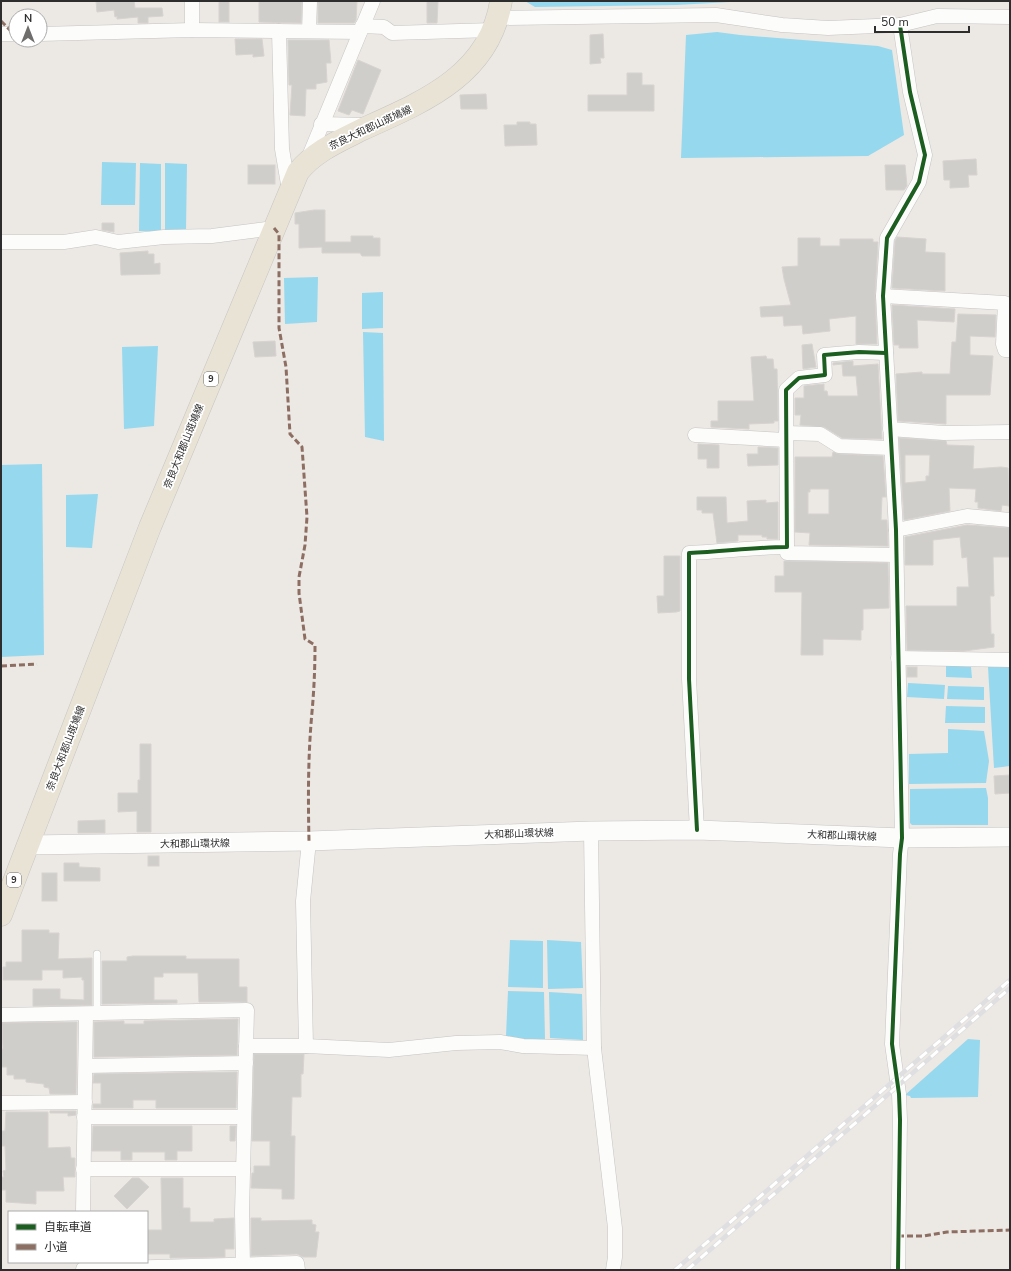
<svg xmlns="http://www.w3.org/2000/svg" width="1011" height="1271" viewBox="0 0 1011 1271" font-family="'Nunito Sans','Noto Sans JP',sans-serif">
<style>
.water{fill:#96d8ee}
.building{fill:#d0cecb;stroke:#d6d3d0;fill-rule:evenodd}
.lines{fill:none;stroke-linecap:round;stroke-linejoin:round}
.lane-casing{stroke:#c5c4c4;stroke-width:8}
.street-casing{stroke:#c5c4c4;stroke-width:15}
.secondary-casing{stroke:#c5c4c4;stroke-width:20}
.primary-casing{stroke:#c6c5c3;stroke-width:23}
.lane{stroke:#fcfcfb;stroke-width:7}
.street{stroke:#fcfcfb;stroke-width:14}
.secondary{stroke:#fcfcfb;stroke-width:19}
.primary{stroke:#e9e3d5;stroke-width:22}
.rail-casing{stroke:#dfdfe1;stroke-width:4.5}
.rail{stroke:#fff;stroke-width:3;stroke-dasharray:9;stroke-linecap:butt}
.quiet{stroke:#8d6e63;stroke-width:3;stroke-dasharray:6 3;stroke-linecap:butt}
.cycleway-casing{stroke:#fff;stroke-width:6}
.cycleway{stroke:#1b5e20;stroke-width:4}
.labels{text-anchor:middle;stroke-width:3.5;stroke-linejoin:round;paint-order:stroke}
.shield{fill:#fff;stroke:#6c6c6c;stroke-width:1}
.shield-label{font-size:9px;font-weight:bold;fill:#2d2d2d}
.street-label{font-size:10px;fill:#2d2d2d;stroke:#fff}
</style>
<rect width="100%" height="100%" fill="#ece8e4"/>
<!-- water -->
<g class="water">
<path d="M525 1H748L676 5 535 7Z"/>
<path d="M717 32 740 35 878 46 892 50 904 135 868 156 681 158 686 35Z"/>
<path d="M102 162 136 163 135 205H101Z"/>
<path d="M140 163 161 164V231H139Z"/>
<path d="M165 163 187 164 186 230H165Z"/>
<path d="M318 277 317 322 285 324 284 278Z"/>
<path d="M383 292V328L362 329V293Z"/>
<path d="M363 332 383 333 384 441 365 437Z"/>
<path d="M158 346 154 426 124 429 122 347Z"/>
<path d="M42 464 44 655 1 657V465Z"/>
<path d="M98 494 92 548 66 547V495Z"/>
<path d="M946 665 971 667 972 678 946 677Z"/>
<path d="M1010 665V766L994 768 988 667Z"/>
<path d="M908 683 945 685 944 699 907 697Z"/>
<path d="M948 686 984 687V700L947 699Z"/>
<path d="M946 706 985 707V723H945Z"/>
<path d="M948 729 984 731 989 761 986 783 909 784V754L948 753Z"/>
<path d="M986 788 988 798V825H912L910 823V789Z"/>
<path d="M510 940 543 941V988L508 987Z"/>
<path d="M547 940 581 942 583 988 548 989Z"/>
<path d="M508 991 544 992 545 1039H520L506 1036Z"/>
<path d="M549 992 582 994 583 1040 550 1038Z"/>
<path d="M968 1039 980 1040 978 1097 911 1098 910 1096 905 1095Z"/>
</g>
<!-- building -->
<g class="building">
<path d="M96 1H134L135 8H162L163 16 148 17V23H138V17L117 19V16L115 17 114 10 97 12Z"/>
<rect x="219" y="1" width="10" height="21"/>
<path d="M259 1H302L301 23 259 22Z"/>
<path d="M318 1H357L356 20 354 23H318Z"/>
<path d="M427 1H438L437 23H427Z"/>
<path d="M603 34 604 58H600L601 63 590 64V35Z"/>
<path d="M235 39H262L264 56 253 57V54L236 55Z"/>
<path d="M288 40H329L331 63H326L327 82 316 84V89H306L305 116 290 115 292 85H289Z"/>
<path d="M358 60 381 70 363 114 352 110 349 115 338 111Z"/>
<path d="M627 73H642V85H654V111H588V95H627Z"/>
<path d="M486 94 487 109H461L460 95Z"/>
<path d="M517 122H530V124H536L537 145 505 146 504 125H517Z"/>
<path d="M976 159 977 175H968L969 187 950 188V180H944L943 161Z"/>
<rect x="248" y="165" width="27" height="19"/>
<path d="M885 165H905L907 186 904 190H886Z"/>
<path d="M314 210H325V242H351V236H373V238H380V256H362L360 253H322V247L299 248V224H295V213Z"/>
<path d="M102 223H114V232L102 230Z"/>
<path d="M897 237 926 239 925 252 945 253V291L892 288 895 241Z"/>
<path d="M798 238H820V246H840V239H873V242H878L875 296 877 344H856V316L829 319 830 331 803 334 802 325 784 326 783 316 761 317 760 307 791 305 784 279 782 267 798 266Z"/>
<path d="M148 251V254H154V264L160 263V274L121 275 120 253Z"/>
<path d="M892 305 955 309 954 322 917 320 918 348H899V345H894Z"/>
<path d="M958 314 996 315 995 337 970 336V355L993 356 990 395H946V424L898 421 896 374 922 372V374H950L952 342H956Z"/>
<path d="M275 341 276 356 255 357 253 342Z"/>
<path d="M812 344 816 367 803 369 802 345Z"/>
<path d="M766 356 767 359H773L774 369H777L778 421H774V423L749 424V429L711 427V421H718V401H754L751 357Z"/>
<path d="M853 361V366L878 364 882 439 842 438 824 427 800 425 801 415H795V398H804V386L824 384V391H827L828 396H858L856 376H843L842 364 833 365V363Z"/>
<path d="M899 438 946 441 947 445 974 446 973 469 1001 467 1008 468 1009 506 1002 505 1001 511 978 508V502H975L976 489 949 488 950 511 904 520ZM905 455H930L929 476H926V481L905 483Z"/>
<path d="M698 444 719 445V468H707V459H698Z"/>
<path d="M758 447 778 448V465L748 466 747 454H758Z"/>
<path d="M833 452 839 454 883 456 886 497H882L881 520H887L888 546 809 545 810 533 795 532V457H832ZM810 489H829V514H808V492H810Z"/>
<path d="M697 497H726L727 523 748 521 747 501 766 500V503L778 502V539H767V537H762V535H738V541L717 543 713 513H702V510H697Z"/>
<path d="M967 525 1010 528V557H993L994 596H990L991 634H994V647L964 651 907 650 906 606H957V587H969L967 557 962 558 960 537 933 540V565H905V537Z"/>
<path d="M664 556H680V611L676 612 658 613 657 596H664Z"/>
<path d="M784 561 888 563 889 608 863 609V630H861V640L823 639V655H801L802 592H775V576H784Z"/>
<rect x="907" y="667" width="10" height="10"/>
<path d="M140 744H151V832H137V811L118 812V793H138V780H140Z"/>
<path d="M1010 775V793L995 794 994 776Z"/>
<path d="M105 820V833H78V821Z"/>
<rect x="148" y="856" width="11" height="10"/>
<path d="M64 863H79V867L100 868V881H64Z"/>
<rect x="42" y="873" width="15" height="28"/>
<path d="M22 930H49V933H59L58 959 92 958V1005L33 1006V989H60V999L84 1000V980H82V977L63 978V970H42V980H3V967H6V962H22Z"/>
<path d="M133 956H186V959H239V987H247V1002H199L198 973H163V977H154V1000H177V1003L102 1004V961H127V957Z"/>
<path d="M238 1019 237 1055 94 1057V1022L124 1021V1024H144V1021Z"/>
<path d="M77 1022 76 1094H50L49 1088 44 1087V1084L26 1082V1079H14V1075H7V1067H1V1049H3L2 1023Z"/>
<path d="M254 1054H304L303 1074H301V1097H292L291 1136H295L294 1199H282V1189L251 1188 252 1173H254V1166H270V1141H252Z"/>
<path d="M237 1072 236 1108H156V1100H133V1108H93V1104H101V1083H93L94 1074Z"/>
<path d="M50 1111H76V1115L68 1116V1113H50Z"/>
<path d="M6 1112H48V1148L70 1147 71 1158H75V1177H63L64 1191H36V1204L6 1202V1190H1V1177H4L3 1171 6 1170 5 1146H1V1131H5Z"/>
<path d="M93 1126H192V1151H177V1160H165V1152H132V1160H121V1151H92Z"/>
<path d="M230 1126H236L235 1141H230Z"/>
<path d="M132 1178H139L149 1187 127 1209 114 1196Z"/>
<path d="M161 1178H183V1208H190V1222H214V1219L234 1218V1249H225V1257L170 1258V1254H147V1230H162Z"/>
<path d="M251 1218H261V1221L312 1220V1224L316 1225 315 1232H319L316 1257H303L297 1254 251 1256Z"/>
</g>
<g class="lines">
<!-- lane casing -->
<g class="lane-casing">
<path id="lane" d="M97 1014V954"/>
</g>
<!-- street casing -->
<g class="street-casing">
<g id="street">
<path d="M499 18 716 15 782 25 828 28 900 25 937 16 1010 17"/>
<path d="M362 26 384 27 392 33 493 30"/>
<path d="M192 30V1"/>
<path d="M279 31 282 149 289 190"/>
<path d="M309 31 310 1"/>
<path d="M1 34H16"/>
<path d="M40 34 192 30 360 32"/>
<path d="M321 124 365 125"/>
<path d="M307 161 373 1"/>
<path d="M1 242H64L96 237 118 242 164 237 212 236 274 228"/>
<path d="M883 296 1005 303 1003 344 1005 350H1010"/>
<path d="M890 429 944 433 1010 432"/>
<path d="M786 433 820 434 839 446 891 448"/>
<path d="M695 435 786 440"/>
<path d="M896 530 967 516 1010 520"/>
<path d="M787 547V553L896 555"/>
<path d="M898 658 1010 660"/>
<path d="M697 830 689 679V553C722 552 754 547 787 547L786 390 799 378 825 375 824 355 859 352 886 353"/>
<path d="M591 831 594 1048 615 1228V1257L613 1270"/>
<path d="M1 1015 247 1010 242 1213 243 1265"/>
<path d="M246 1046H306L389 1050 456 1043 500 1042 523 1046 594 1048"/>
<path d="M306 1046 303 901 309 841"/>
<path d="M86 1066 246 1063"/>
<path d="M1 1103 85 1102"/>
<path d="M84 1117H244"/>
<path d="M83 1169H243"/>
<path d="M83 1212 86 1014"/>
<path d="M83 1269 297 1263 298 1270"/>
<path d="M898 1270 900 1120 899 1094 892 1044 900 854 902 838 896 530 883 296 887 238 919 182 925 155 910 92 900 25"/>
</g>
</g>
<!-- secondary casing -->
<g class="secondary-casing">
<path id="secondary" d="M27 845 309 841 591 831 697 830 902 838 1010 837"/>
</g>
<!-- primary casing -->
<g class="primary-casing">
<path id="primary" d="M1 915 150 527 298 172C315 151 339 141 363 129 423 102 490 75 501 1"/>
</g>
<!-- lane -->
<use href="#lane" class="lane"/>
<!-- street -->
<use href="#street" class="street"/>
<!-- secondary -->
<use href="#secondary" class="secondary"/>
<!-- primary -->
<use href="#primary" class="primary"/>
<!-- rail casing -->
<g class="rail-casing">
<g id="rail">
<path d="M675 1270 1010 980"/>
<path d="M687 1270 1010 988"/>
</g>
</g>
<!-- rail -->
<use href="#rail" class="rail"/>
<!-- quiet -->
<g class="quiet">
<path d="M1 21 14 34"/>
<path d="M274 228 279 234V328L286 367 290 434 302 447 307 517 305 545 299 577V593L305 639 315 645C315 668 314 690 312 712 308 755 308 798 309 841"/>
<path d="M1 666 37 664"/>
<path d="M898 1236H924L947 1232 1010 1230"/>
</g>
<!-- cycleway casing -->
<g class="cycleway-casing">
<g id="cycleway">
<path d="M697 830 689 679V553C722 552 754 547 787 547L786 390 799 378 825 375 824 355 859 352 886 353"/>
<path d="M898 1270 900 1120 899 1094 892 1044 900 854 902 838 896 530 883 296 887 238 919 182 925 155 910 92 900 25"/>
</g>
</g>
<!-- cycleway -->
<use href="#cycleway" class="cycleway"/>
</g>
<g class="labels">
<!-- shield labels -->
<g class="shield">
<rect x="204" y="372" width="14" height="14" rx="3"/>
<rect x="7" y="873" width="14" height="14" rx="3"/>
</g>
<g class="shield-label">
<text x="211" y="382">9</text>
<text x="14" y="883">9</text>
</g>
<!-- street labels -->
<g class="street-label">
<text transform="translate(370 127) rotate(-25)" y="4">奈良大和郡山斑鳩線</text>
<text transform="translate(183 446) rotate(-68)" y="4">奈良大和郡山斑鳩線</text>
<text transform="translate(65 748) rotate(-69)" y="4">奈良大和郡山斑鳩線</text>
<text transform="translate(519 833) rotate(-2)" y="4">大和郡山環状線</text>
<text transform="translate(842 835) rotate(2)" y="4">大和郡山環状線</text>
<text transform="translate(195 843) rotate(-1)" y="4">大和郡山環状線</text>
</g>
</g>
<!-- border -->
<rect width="1011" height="1271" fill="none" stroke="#2d2d2d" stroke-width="4"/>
<!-- legend -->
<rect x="8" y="1211" width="140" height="52" fill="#ffffff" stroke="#ababab"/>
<rect x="16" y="1224" width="20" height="6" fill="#1b5e20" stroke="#ababab"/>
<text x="44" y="1231" font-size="12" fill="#2d2d2d">自転車道</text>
<rect x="16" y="1244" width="20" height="6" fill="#8d6e63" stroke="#ababab"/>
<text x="44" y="1251" font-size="12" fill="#2d2d2d">小道</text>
<!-- north arrow -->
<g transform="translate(28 28)"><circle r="19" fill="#ffffff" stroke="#ababab"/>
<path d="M0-3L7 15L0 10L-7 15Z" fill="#706e6d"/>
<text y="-6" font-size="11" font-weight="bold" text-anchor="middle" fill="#2d2d2d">N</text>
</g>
<!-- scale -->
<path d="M875 26v6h94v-6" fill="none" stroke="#2d2d2d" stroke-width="2"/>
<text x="881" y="26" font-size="12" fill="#2d2d2d" stroke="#ffffff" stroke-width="3" paint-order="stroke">50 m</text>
</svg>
